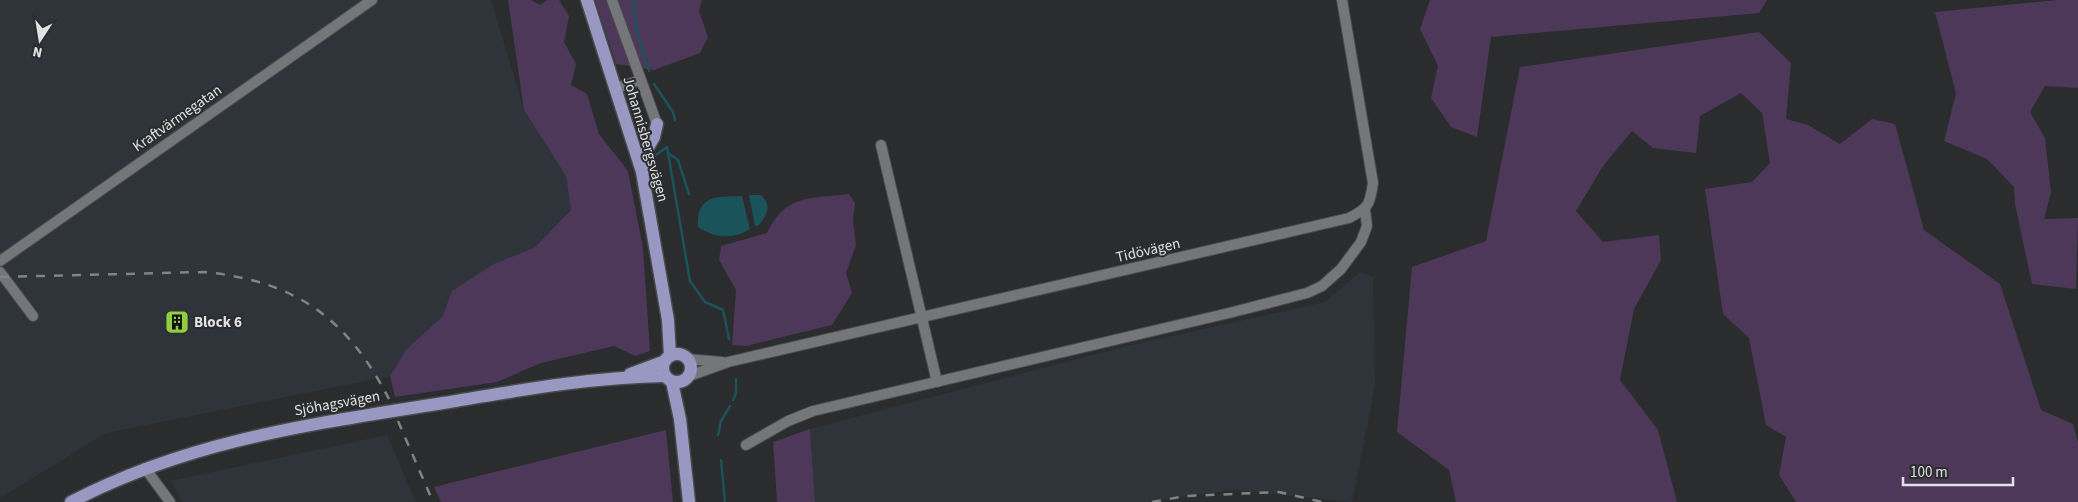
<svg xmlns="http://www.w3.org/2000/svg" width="2078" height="502" viewBox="0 0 2078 502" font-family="'Source Sans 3',sans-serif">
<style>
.built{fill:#2f343b}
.green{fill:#4d385a}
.water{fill:#1a535a}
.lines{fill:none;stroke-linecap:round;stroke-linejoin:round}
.stream{stroke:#1a535a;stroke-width:2.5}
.minor-casing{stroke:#494a4c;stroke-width:12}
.major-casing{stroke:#494a4c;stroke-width:15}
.minor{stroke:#747679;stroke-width:10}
.major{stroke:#9998c3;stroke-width:12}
.rail{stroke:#818385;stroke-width:2.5;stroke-dasharray:9 9;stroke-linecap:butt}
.labels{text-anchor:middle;stroke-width:4;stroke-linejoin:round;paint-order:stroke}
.street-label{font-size:15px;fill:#e1e2e4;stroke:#2a2c2e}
.poi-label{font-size:15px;font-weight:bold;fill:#e1e2e4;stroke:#2a2c2e;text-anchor:start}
</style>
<rect width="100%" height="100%" fill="#2a2c2e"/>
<!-- built -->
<g class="built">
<path d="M0 0H491L524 110 566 176 571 210 534 248 452 291 442 317 390 376 106 433 0 498Z"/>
<path d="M1360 272 1373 277 1375 386 1352 502 1233 490 1148 502H815L810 429 1131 345 1325 302Z"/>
<path d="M387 435 416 502H183L170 481Z"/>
</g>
<!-- green -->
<g class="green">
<path d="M508 0H531L540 5 547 0H559L569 16 564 42 576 64 571 85 587 94 599 134 628 171 643 248 650 351 635 356 614 346 541 363 497 382 395 397 390 376 406 350 442 317 452 291 494 264 534 248 571 210 566 176 524 110Z"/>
<path d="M595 0H702L699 11 708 37 700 53 654 70 616 64Z"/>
<path d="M1430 0H1767L1759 13 1491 37 1477 137 1451 127 1431 98 1438 66 1420 29Z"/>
<path d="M2058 0H2078V88L2045 86 2030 112 2045 138 2051 192 2044 219 2078 218 2076 289 2032 284 2015 204 2014 187 1987 159 1944 141 1956 93 1935 12Z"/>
<path d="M1759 32 1791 63 1786 119 1808 125 1840 144 1872 119 1895 124 1924 230 2000 284 2041 410 2073 424 2078 442V502H1796L1779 475 1786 437 1766 425 1749 338 1723 314 1705 189 1752 182 1770 163 1762 113 1741 93 1700 116 1696 153 1653 148 1632 131 1603 166 1576 211 1603 242 1659 235 1661 260 1634 309 1620 380 1658 430 1677 502H1456L1449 470 1397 432 1412 267 1486 241 1520 67Z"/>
<path d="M849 194 855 203 853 220 856 245 846 273 852 293 832 325 746 346 732 345 736 290 719 260 721 246 767 233C786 193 811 199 849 194Z"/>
<path d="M810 429 815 502H777L773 442Z"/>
<path d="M666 430 673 502H441L434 487Z"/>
</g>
<!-- water -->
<g class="water">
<path d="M749 195H761C772 205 767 215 759 225L755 226Z"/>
<path d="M742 196 750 229C733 240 714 238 698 227 696 194 718 197 742 196Z"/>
</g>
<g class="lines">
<!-- stream -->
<g class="stream">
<path d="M633 0 637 32 649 71"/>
<path d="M654 84 673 112 675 120"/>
<path d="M667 147 690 281 705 302 723 310 729 339"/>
<path d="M668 153 678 160 689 194"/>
<path d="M653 157 667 147"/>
<path d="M733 400 736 393V379"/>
<path d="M718 435 721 421 730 406"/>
<path d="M721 460 725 502"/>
</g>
<!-- minor casing -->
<g class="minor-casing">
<g id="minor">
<path d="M612 0 657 124"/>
<path d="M616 88 641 80"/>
<path d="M881 145 937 382"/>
<path d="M0 261 372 0"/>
<path d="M0 272 33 316"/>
<path d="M687 359 722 362"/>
<path d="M689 376 728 362 1349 218C1369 208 1370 204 1373 183L1342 0"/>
<path d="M746 445 788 421 813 411 1229 313 1307 293 1322 286 1341 269 1361 242 1367 226 1365 210"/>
<path d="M145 468 170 502"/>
</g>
</g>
<!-- major casing -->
<g class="major-casing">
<g id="major">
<path d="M587 0 642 172 668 320 670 356"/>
<path d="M643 170 646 151 654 137 657 124"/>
<circle cx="677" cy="368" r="14"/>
<path d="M630 374 665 361"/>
<path d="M672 382 680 419 689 502"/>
<path d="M71 502C190 440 313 424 443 403 516 391 591 377 665 376"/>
</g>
</g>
<!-- minor -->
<use href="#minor" class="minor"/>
<!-- major -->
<use href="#major" class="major"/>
<!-- rail -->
<g class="rail">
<path d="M0 277 204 272C296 281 347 318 389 399"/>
<path d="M398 421 433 502"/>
<path d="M1152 502 1186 496 1279 492 1322 502"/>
</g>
</g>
<!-- icons -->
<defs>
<g id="building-square" transform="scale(1.25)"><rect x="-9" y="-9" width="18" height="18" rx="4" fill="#91cd3f" stroke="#2a2c2e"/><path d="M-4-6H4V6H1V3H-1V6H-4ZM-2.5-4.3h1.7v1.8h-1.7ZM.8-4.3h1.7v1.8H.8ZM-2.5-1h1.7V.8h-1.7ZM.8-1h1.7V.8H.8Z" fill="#111"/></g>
</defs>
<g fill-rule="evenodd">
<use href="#building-square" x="177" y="322"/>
</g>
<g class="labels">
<!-- street labels -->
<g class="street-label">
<text transform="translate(177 118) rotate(-35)" y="5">Kraftvärmegatan</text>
<text transform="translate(646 139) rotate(74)" y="5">Johannisbergsvägen</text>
<text transform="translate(1148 250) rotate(-13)" y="5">Tidövägen</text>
<text transform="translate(337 403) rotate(-10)" y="5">Sjöhagsvägen</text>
</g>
<!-- poi labels -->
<g class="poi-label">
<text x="194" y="327">Block 6</text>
</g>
</g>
<!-- north arrow -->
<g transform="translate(40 40) rotate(192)" stroke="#2a2c2e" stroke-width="4" paint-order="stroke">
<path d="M0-4L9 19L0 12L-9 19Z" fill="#e1e2e4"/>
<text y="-8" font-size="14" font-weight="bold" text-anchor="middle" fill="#e1e2e4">N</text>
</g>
<!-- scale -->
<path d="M1903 477v8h110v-8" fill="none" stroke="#e1e2e4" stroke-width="2.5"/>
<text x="1910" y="477" font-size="15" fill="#e1e2e4" stroke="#2a2c2e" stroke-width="4" paint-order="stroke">100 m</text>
</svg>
